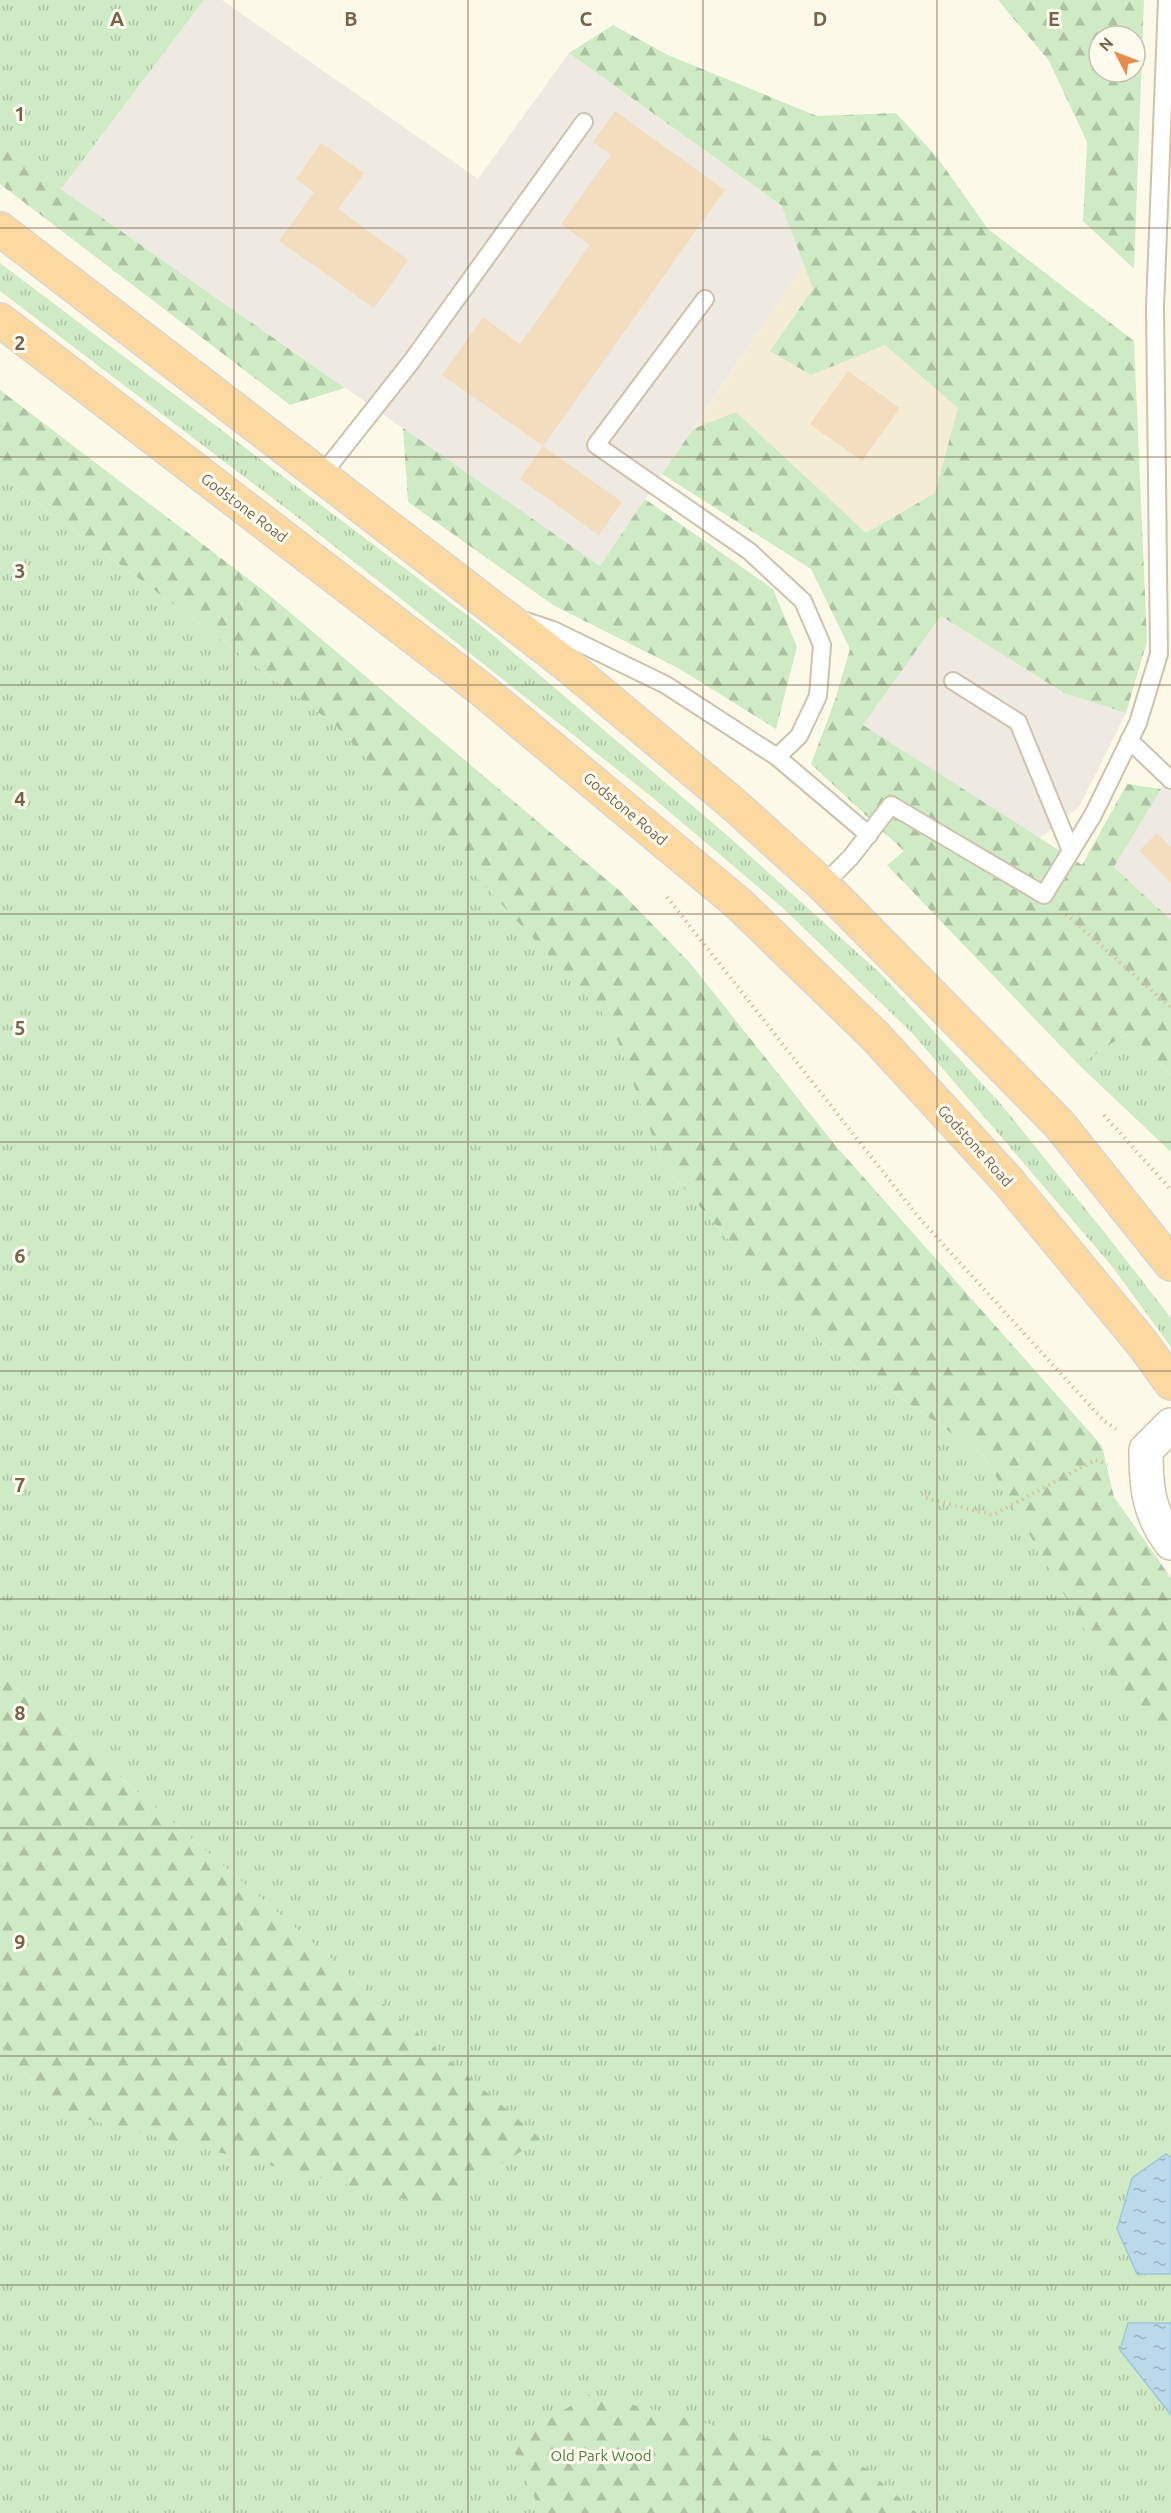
<svg xmlns="http://www.w3.org/2000/svg" width="1171" height="2513" viewBox="0 0 1171 2513" font-family="Ubuntu,sans-serif">
<style>
.residential{fill:#f5ecd6}
.industrial{fill:#eee9e1}
.grass{fill:url(#grass-tufts)}
.forest{fill:url(#forest-firs);fill-rule:evenodd}
.water{fill:url(#water-ripples);stroke:#a1c6da;stroke-width:1.5}
.building{fill:#f3ddbf}
.lines{fill:none;stroke-linecap:round;stroke-linejoin:round}
.service-casing{stroke:#cfc2ad;stroke-width:20}
.minor-casing{stroke:#cfc2ad;stroke-width:36}
.trunk-casing{stroke:#dcd6d0;stroke-width:36}
.path{stroke:#d9c1a1;stroke-width:4;stroke-dasharray:1.5 4.5;stroke-linecap:butt}
.service{stroke:#fff;stroke-width:16}
.minor{stroke:#fff;stroke-width:33}
.trunk{stroke:#fad89f;stroke-width:33}
.grid{fill:none;stroke:#78634b;stroke-width:1.5;stroke-opacity:0.55}
.labels{text-anchor:middle;stroke-width:6;stroke-linejoin:round;paint-order:stroke}
.street-label{font-size:15px;fill:#78634b;stroke:#fffcef}
.park-label{font-size:15px;fill:#497e42;stroke:#fffcef}
.grid-label{font-size:20px;text-anchor:middle;font-weight:bold;fill:#78634b;stroke:#fffcef;stroke-width:6;stroke-linejoin:round;paint-order:stroke}
</style>
<defs>
<pattern id="grass-tufts" width="24" height="20" patternUnits="userSpaceOnUse" patternTransform="scale(1.5)"><rect width="24" height="20" fill="#ceebc5"/><path d="M3 7l-1-3M5 7V3M7 7l1-3M15 17l-1-3M17 17v-4M19 17l1-3" fill="none" stroke="#acc2a2"/></pattern>
<pattern id="forest-firs" width="22" height="20" patternUnits="userSpaceOnUse" patternTransform="scale(1.5)"><rect width="22" height="20" fill="#ceebc5"/><path d="M5 1l3.5 6h-7zM16 11l3.5 6h-7z" fill="#acc2a2"/></pattern>
<pattern id="water-ripples" width="26" height="14" patternUnits="userSpaceOnUse" patternTransform="scale(1.5)"><rect width="26" height="14" fill="#bbd9e8"/><path d="M2 4q2-2 4 0t4 0M15 11q2-2 4 0t4 0" fill="none" stroke="#9db4be"/></pattern>
</defs>
<rect width="100%" height="100%" fill="#fdf9e8"/>
<!-- residential -->
<path class="residential" d="M823 236 1062 404 920 609 693 429Z"/>
<!-- industrial -->
<g class="industrial">
<path d="M204 0H222L478 179 569 53 823 236 600 566 61 189Z"/>
<path d="M941 616 1064 693 1126 713 1079 807 1039 839 863 725Z"/>
<path d="M1171 772V920L1114 867Z"/>
</g>
<!-- grass -->
<g class="grass">
<path d="M0 0H204L61 189 0 142Z"/>
<path d="M0 263 488 631 729 837 881 974 1000 1103 1105 1233 1171 1318V1347L1111 1265 912 1033 784 909 652 797 292 513 0 291Z"/>
<path d="M0 475 335 725 611 1021 662 1163 811 1335 984 1456 1134 1714 1171 1749V2513H917L857 2461 512 2443 541 2513H0V2043L58 2112 541 2139 0 1674Z"/>
<path d="M1126 1034 1171 1075V1152L1079 1065Z"/>
</g>
<!-- forest -->
<g class="forest">
<path d="M998 0H1144L1134 269 1083 221 1087 142 1049 61ZM1099 36H1135V72H1099Z"/>
<path d="M613 25 668 55 817 116 896 113 937 157 988 229 1134 341 1147 641 1126 713 1064 693 941 616 863 725 1082 865 1127 784 1161 789 1114 867 1171 920V1075L1126 1034 1079 1065 887 865 904 851 811 764 835 700 850 649 811 569 662 474 693 429 736 412 866 533 935 493 958 408 885 345 811 375 770 351 813 289 782 206 569 53Z"/>
<path d="M0 141 61 189 345 388 290 405 0 184Z"/>
<path d="M0 390 268 594 621 892 690 963 835 1145 1102 1446 1114 1497 1171 1578V1749L1134 1715 984 1456 811 1335 662 1163 611 1022 335 725 0 475Z"/>
<path d="M403 428 600 566 645 499 773 589 797 647 776 729 678 668 553 605 408 502Z"/>
<path d="M0 1674 541 2139 433 2206 58 2112 0 2043Z"/>
<path d="M590 2394 857 2461 917 2513H541L511 2443Z"/>
</g>
<!-- water -->
<g class="water">
<path d="M1166 2154 1171 2157V2274H1137L1117 2229 1132 2178Z"/>
<path d="M1128 2323H1171V2415L1120 2350Z"/>
</g>
<!-- building -->
<g class="building">
<path d="M615 111 725 190 543 446 442 375 483 317 520 344 590 245 561 224 611 155 593 142Z"/>
<path d="M321 143 364 173 338 209 408 260 374 308 279 241 314 192 296 179Z"/>
<path d="M848 371 900 408 862 461 810 424Z"/>
<path d="M543 446 622 502 599 535 520 479Z"/>
<path d="M1157 833 1171 847V883L1139 851Z"/>
</g>
<g class="lines">
<!-- service casing -->
<g class="service-casing">
<g id="service">
<path d="M705 299 596 445 749 551 803 601 822 645 818 696 799 736 777 757"/>
<path d="M321 476 411 362 584 122"/>
<path d="M526 621 553 630 666 685 777 757 869 835"/>
<path d="M953 681 1018 722 1071 851"/>
<path d="M1129 740 1171 780"/>
<path d="M823 885 851 857 891 805 1044 895 1093 815 1138 723 1159 654 1155 308 1167 0"/>
</g>
</g>
<!-- minor casing -->
<g class="minor-casing">
<path id="minor" d="M1171 1425 1146 1450C1146 1487 1148 1512 1171 1543"/>
</g>
<!-- trunk casing -->
<g class="trunk-casing">
<g id="trunk">
<path d="M0 229 566 664 731 802 823 885 1059 1124 1171 1264"/>
<path d="M0 320 481 689 739 904 875 1036 1008 1181 1142 1343 1171 1383"/>
</g>
</g>
<!-- path -->
<g class="path">
<path d="M667 897 920 1219 1104 1421 1116 1429"/>
<path d="M1066 914 1171 1008"/>
<path d="M1104 1115 1171 1190"/>
<path d="M926 1498 993 1515 1095 1460 1108 1464"/>
</g>
<!-- service -->
<use href="#service" class="service"/>
<!-- minor -->
<use href="#minor" class="minor"/>
<!-- trunk -->
<use href="#trunk" class="trunk"/>
</g>
<!-- grid -->
<path class="grid" d="M234 0V2513M468 0V2513M703 0V2513M937 0V2513M0 228H1171M0 457H1171M0 685H1171M0 914H1171M0 1142H1171M0 1371H1171M0 1599H1171M0 1828H1171M0 2056H1171M0 2285H1171"/>
<g class="labels">
<!-- street labels -->
<g class="street-label">
<text transform="translate(244 508) rotate(37)" y="5">Godstone Road</text>
<text transform="translate(625 809) rotate(40)" y="5">Godstone Road</text>
<text transform="translate(975 1146) rotate(48)" y="5">Godstone Road</text>
</g>
<!-- park labels -->
<g class="park-label">
<text x="601" y="2461">Old Park Wood</text>
</g>
</g>
<g class="grid-label">
<text x="117" y="26">A</text>
<text x="351" y="26">B</text>
<text x="586" y="26">C</text>
<text x="820" y="26">D</text>
<text x="1054" y="26">E</text>
<text x="20" y="121">1</text>
<text x="20" y="350">2</text>
<text x="20" y="578">3</text>
<text x="20" y="806">4</text>
<text x="20" y="1035">5</text>
<text x="20" y="1263">6</text>
<text x="20" y="1492">7</text>
<text x="20" y="1720">8</text>
<text x="20" y="1949">9</text>
</g>
<!-- north arrow -->
<g transform="translate(1117 54) rotate(312)"><circle r="28" fill="#fffcef" stroke="#c9bfad" stroke-width="1.5"/>
<path d="M0-4.5L10 22L0 15L-10 22Z" fill="#e98c4b"/>
<text y="-9" font-size="16" font-weight="bold" text-anchor="middle" fill="#78634b">N</text>
</g>
</svg>
